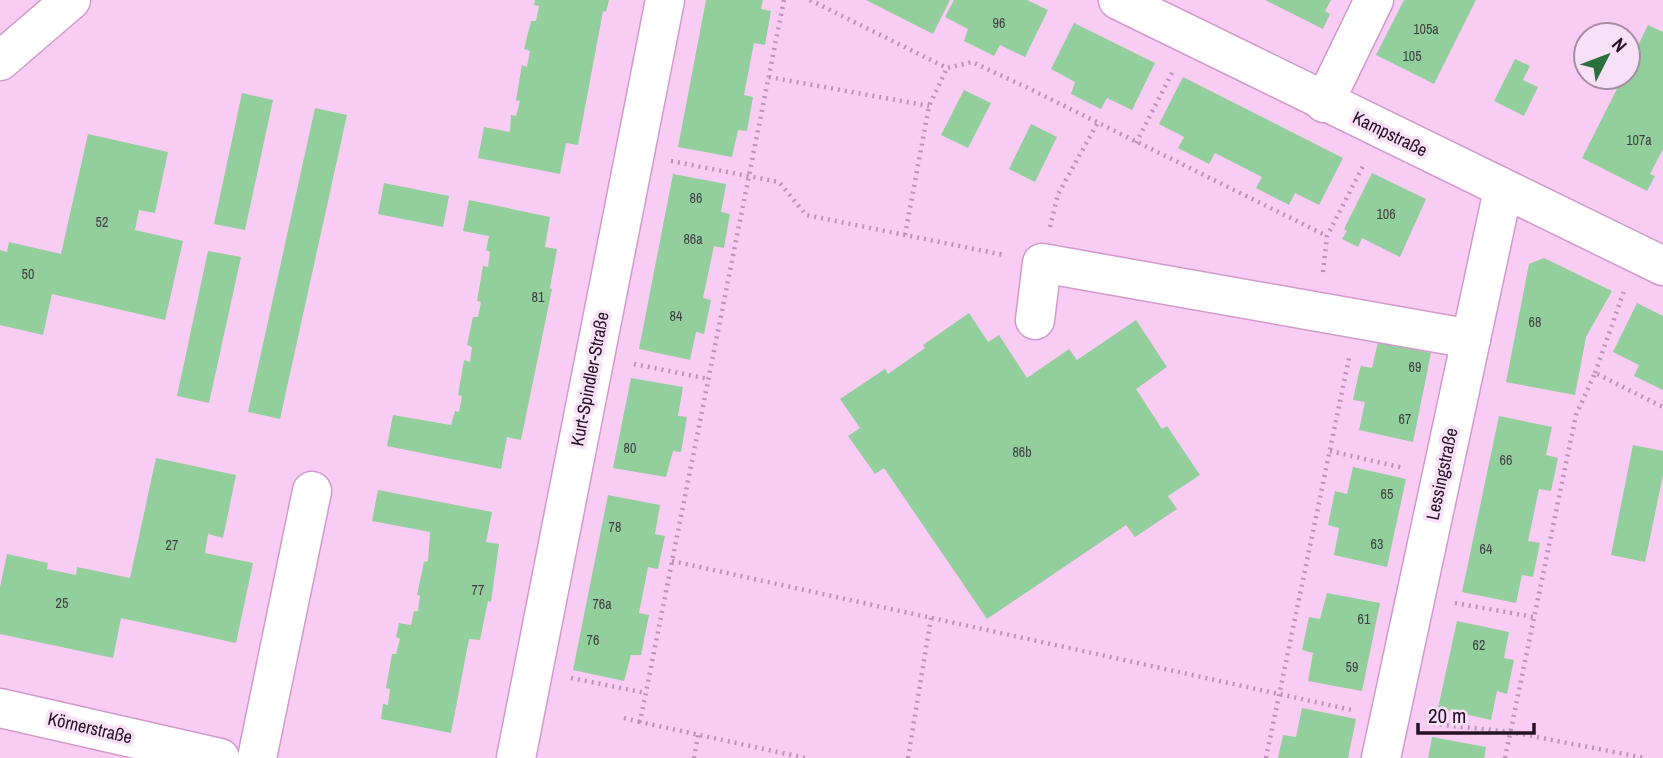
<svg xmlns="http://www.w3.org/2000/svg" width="1663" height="758" viewBox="0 0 1663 758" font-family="'Archivo Narrow',sans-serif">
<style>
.building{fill:#93ce9d}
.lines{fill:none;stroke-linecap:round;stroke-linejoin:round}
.minor-casing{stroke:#d09acc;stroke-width:41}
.path{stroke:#ba94b6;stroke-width:4.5;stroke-dasharray:2 5;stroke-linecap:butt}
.minor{stroke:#fff;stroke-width:38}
.labels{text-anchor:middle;stroke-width:7;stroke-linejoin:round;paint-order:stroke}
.number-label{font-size:14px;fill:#414143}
.street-label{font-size:18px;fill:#261225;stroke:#f8e1f6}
</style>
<rect width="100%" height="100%" fill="#f9ccf4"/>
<!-- building -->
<g class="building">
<path d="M535 0H609L606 12 603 11 578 145 566 143 560 174 478 158 484 127 510 132 511 115 516 116 520 101 516 100 522 65 527 67 530 51 524 49 531 21H536L539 6 534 5Z"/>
<path d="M706 0H763L761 9 771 11 765 45 754 43 744 95 753 97 747 131 738 130 732 157 678 147Z"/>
<path d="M866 0H950L933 34Z"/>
<path d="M954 0H1027L1048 10 1025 57 1000 45 994 56 964 41 968 29 945 17Z"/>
<path d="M1265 0H1331L1325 11 1330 14 1323 29Z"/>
<path d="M1404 0H1476L1434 84 1376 55Z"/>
<path d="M1074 23 1155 63 1132 110 1107 98 1101 109 1071 94 1075 82 1051 69Z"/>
<path d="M1648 25 1663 32V149L1650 174 1655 176 1647 191 1582 158 1623 77H1628V66Z"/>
<path d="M1515 59 1530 66 1523 80 1538 87 1524 116 1494 101Z"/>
<path d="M1183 77 1343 158 1319 205 1295 193 1289 205 1256 188 1262 177 1215 153 1209 164 1178 148 1184 137 1159 124Z"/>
<path d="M964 90 991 103 968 148 941 135Z"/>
<path d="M242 93 273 100 245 230 214 224Z"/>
<path d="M315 108 347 115 280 419 248 412Z"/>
<path d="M1031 124 1057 137 1035 182 1009 169Z"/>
<path d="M88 134 168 152 155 213 139 210 135 230 183 241 165 320 52 294 43 335 0 325V250L7 252 9 242 61 254Z"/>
<path d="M1372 173 1426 199 1400 257 1362 238 1358 247 1342 239 1347 231 1344 229Z"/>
<path d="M673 174 726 184 721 212 730 214 724 248 714 246 703 298 711 300 704 334 696 332 690 360 639 349Z"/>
<path d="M384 183 449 196 443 227 378 214Z"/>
<path d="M469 200 550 217 545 247 557 249 550 288 552 289 521 440 507 437 501 469 387 446 393 415 451 425 455 411 459 412 462 396 458 395 464 360 470 362 472 347 467 345 473 317H478L481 302 477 301 483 266 488 267 490 252 486 250 489 236 463 231Z"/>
<path d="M208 251 241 257 209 403 177 396Z"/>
<path d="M1544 258 1612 291 1586 337 1575 395 1506 382 1529 264Z"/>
<path d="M1637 303 1663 316V390L1634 376 1639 365 1613 352Z"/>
<path d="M969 313 988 342 999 335 1027 378 1069 349 1077 360 1136 320 1167 367 1136 389 1162 429 1167 426 1200 475 1168 496 1177 509 1135 537 1126 525 987 619 884 468 875 474 848 436 860 428 840 399 885 369 888 374 925 348 923 345Z"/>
<path d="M1378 342 1431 353 1413 442 1359 430 1365 402 1353 400 1359 372 1361 366 1372 368Z"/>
<path d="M631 378 683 387 678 416 687 417 681 452 673 451 666 477 613 468Z"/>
<path d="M1499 416 1552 427 1546 455 1558 458 1551 491 1539 489 1528 541 1540 543 1533 577 1522 575 1516 603 1462 592Z"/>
<path d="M1633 445 1663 451V475L1645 562 1611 555Z"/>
<path d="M156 458 236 475 223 538 208 534 205 553 253 563 236 643 121 618 113 658 0 634V587L7 554 48 563 47 569 76 575 77 567 130 578Z"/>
<path d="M1353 467 1406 479 1387 567 1334 555 1339 528 1328 525 1335 491 1347 494Z"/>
<path d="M378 490 492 512 486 542 499 544 491 602 488 601 480 640 469 639 451 733 381 719 383 704 388 705 390 689 386 688 392 654H396L400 639 396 637 399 623 411 625 414 611H418L420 596 417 595 424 562 428 561 430 532 372 521Z"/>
<path d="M608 495 660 505 655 534 665 536 658 569 648 567 639 613 649 615 641 655H631L624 681 573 670Z"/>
<path d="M1327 593 1380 603 1362 691 1308 681 1313 653 1302 650 1309 617 1320 619Z"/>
<path d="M1457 621 1509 632 1504 658 1514 660 1507 694 1497 691 1491 720 1438 708Z"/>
<path d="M1302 708 1356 719 1348 758H1278L1283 735 1296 737Z"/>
<path d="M1432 737 1486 747 1484 758H1428Z"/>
</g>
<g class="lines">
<!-- minor casing -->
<g class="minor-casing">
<g id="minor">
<path d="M1118 0 1663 266"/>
<path d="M0 61 71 0"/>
<path d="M1324 103 1374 0"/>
<path d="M1035 320 1042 263 1471 339"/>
<path d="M0 708 220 758"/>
<path d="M257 758 312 491"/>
<path d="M516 758 665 0"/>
<path d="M1381 758 1503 190"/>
</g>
</g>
<!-- path -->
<g class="path">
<path d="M784 0 640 722 805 758"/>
<path d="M810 0 947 68 972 62 1028 88 1327 236"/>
<path d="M769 77 929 106"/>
<path d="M1136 143 1174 69"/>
<path d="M671 161 779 182 806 215 1004 255"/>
<path d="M1050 227 1058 194 1097 124"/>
<path d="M905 235 929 106 947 68"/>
<path d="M1323 272 1327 236 1364 164"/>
<path d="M634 364 709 379"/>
<path d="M1595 373 1624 291"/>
<path d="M1330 451 1404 468"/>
<path d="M672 561 1352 710"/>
<path d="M1455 603 1534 617"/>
<path d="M571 678 646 693"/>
<path d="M624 718 640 722"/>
<path d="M1426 723 1511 732 1645 758"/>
<path d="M694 758 698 735"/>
<path d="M908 758 931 618"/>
<path d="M1266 758 1349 358"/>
<path d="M1505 758 1576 415 1595 373 1663 407"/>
</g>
<!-- minor -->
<use href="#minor" class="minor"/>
</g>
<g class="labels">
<!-- number labels -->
<g class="number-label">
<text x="999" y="28">96</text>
<text x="1426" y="34">105a</text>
<text x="1412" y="61">105</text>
<text x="1639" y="145">107a</text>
<text x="696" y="203">86</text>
<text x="1386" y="219">106</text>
<text x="102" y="227">52</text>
<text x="693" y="244">86a</text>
<text x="28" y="279">50</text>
<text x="538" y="302">81</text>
<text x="676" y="321">84</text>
<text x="1535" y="327">68</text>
<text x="1415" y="372">69</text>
<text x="1405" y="424">67</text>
<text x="630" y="453">80</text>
<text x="1022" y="457">86b</text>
<text x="1506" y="465">66</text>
<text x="1387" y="499">65</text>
<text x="615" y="532">78</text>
<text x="1377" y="549">63</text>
<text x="172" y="550">27</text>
<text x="1486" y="554">64</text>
<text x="478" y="595">77</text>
<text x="62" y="608">25</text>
<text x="602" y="609">76a</text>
<text x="1364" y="624">61</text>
<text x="593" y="645">76</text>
<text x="1479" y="650">62</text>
<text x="1352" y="672">59</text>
</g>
<!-- street labels -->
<g class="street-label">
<text transform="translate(1390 134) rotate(26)" y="6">Kampstraße</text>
<text transform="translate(590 379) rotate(-79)" y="6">Kurt-Spindler-Straße</text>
<text transform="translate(1442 474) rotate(-78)" y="6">Lessingstraße</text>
<text transform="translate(90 728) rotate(13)" y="6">Körnerstraße</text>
</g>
</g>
<!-- north arrow -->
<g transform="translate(1607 56) rotate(48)"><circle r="33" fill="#f8e1f6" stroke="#a48ea2" stroke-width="2"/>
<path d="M0-5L12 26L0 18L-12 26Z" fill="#2a703c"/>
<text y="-10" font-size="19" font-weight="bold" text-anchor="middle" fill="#261225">N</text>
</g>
<!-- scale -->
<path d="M1418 723v10h116v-10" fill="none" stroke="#261225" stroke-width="3.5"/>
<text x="1428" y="723" font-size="21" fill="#261225" stroke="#f8e1f6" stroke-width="5" paint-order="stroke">20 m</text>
</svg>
